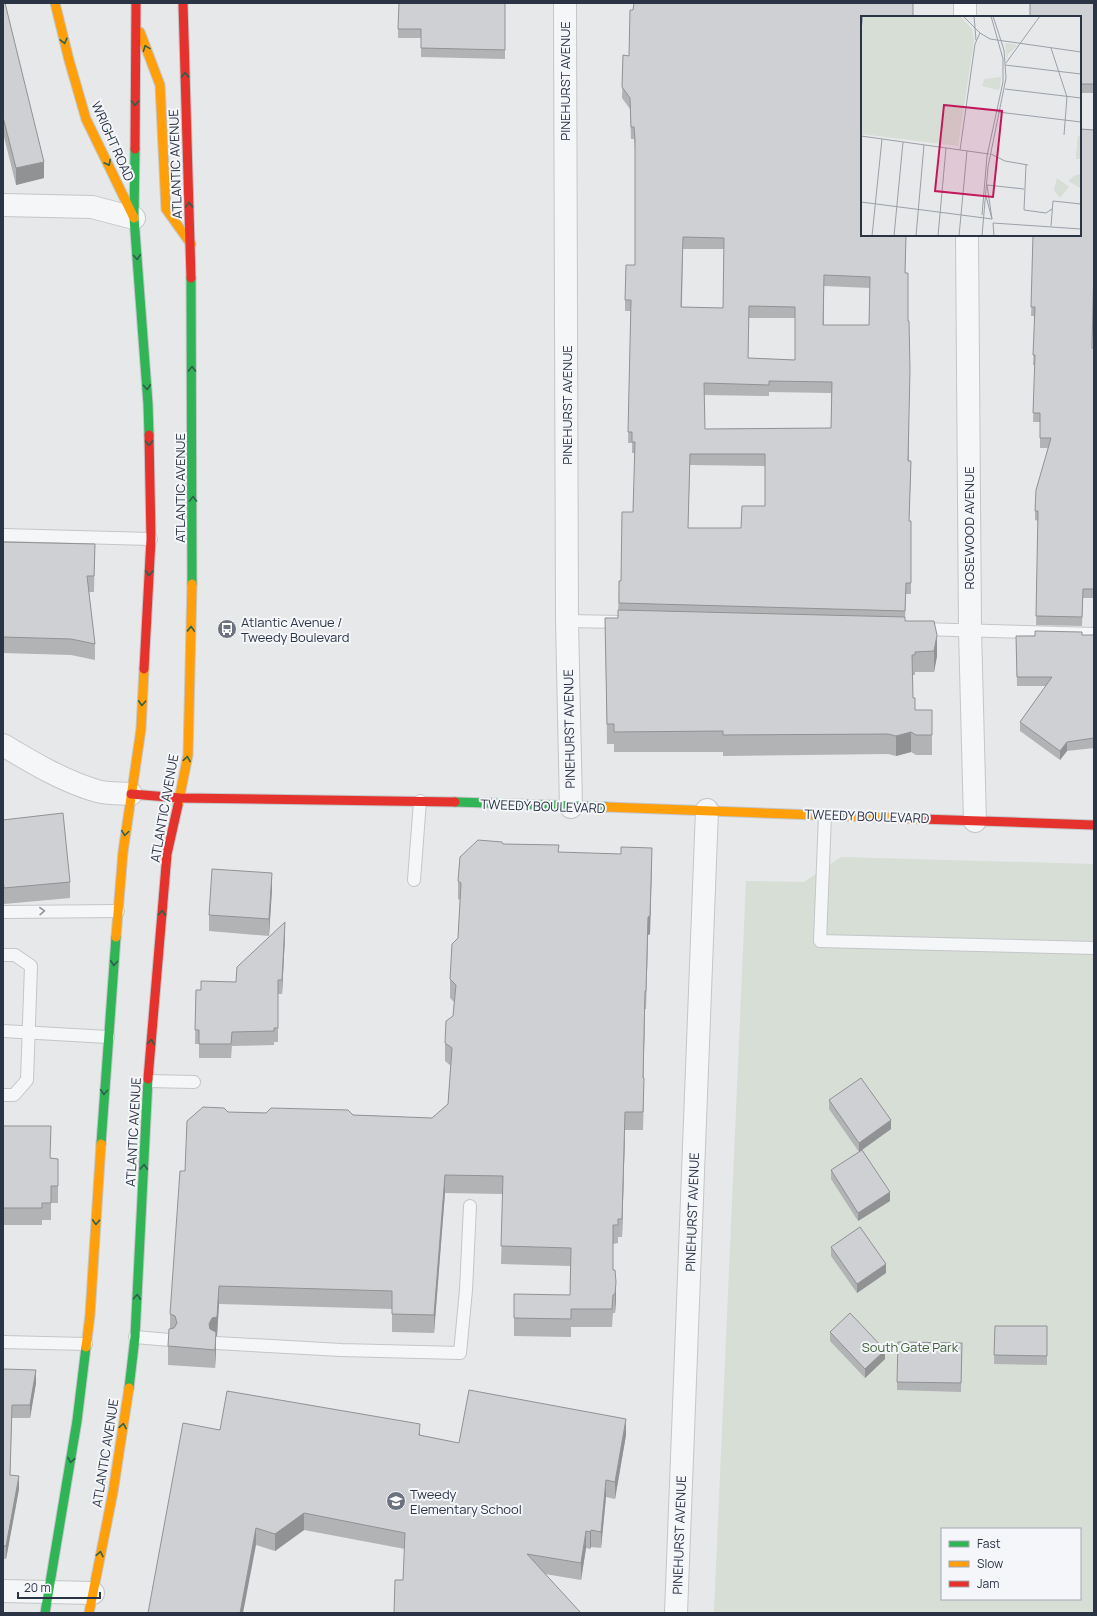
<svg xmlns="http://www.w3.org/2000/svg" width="1097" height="1616" viewBox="0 0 1097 1616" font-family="Manrope,sans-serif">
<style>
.green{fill:#d6ded6;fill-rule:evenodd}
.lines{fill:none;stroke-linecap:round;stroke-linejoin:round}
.lane-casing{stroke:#c4c6c8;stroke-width:14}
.street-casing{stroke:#c4c6c8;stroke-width:24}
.fast-casing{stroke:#c4c6c8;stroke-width:11}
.slow-casing{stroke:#c4c6c8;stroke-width:11}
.jam-casing{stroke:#c4c6c8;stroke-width:11}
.lane{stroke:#f5f6f7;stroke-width:12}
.street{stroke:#f5f6f7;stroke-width:22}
.fast{stroke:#30b455;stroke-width:9}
.slow{stroke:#ff9f0a;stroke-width:9}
.jam{stroke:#e5322d;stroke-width:9}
.wall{fill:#b1b3b5;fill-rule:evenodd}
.shaded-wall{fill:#909294}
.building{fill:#ced0d3;stroke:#909294;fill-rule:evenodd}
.oneway{stroke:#2d614b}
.oneway2{stroke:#90959e}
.labels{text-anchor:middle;stroke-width:4;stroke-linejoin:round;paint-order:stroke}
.street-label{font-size:13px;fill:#2b3445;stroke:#f4f6f9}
.poi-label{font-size:13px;fill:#2b3445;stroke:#f4f6f9;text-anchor:start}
.park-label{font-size:13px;fill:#3f6138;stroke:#f4f6f9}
.inset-road{fill:none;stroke:#9ba0a8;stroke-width:1}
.view{fill:#c2185b;fill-opacity:0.15;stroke:#c2185b;stroke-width:2}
.inset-edge{fill:none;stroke:#2b3445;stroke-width:2}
</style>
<rect width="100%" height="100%" fill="#e6e8ea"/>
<!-- green -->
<path class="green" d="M841 857 1094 864V1613H714L746 881 804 882ZM942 1529H1080V1599H942Z"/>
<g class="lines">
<!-- lane casing -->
<g class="lane-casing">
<g id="lane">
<path d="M3 535 151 539"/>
<path d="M567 621 621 622"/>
<path d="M919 629 1094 634"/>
<path d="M825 815 820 941 1094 948"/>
<path d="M414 880 420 801"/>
<path d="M3 912 118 911"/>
<path d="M3 955H15L31 966 27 1080 14 1095H3"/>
<path d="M3 1031 108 1037"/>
<path d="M148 1081 194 1082"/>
<path d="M135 1337 170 1340"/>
<path d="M3 1342 86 1344"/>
<path d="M216 1343 341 1350 460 1353 466 1290 470 1206"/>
</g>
</g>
<!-- street casing -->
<g class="street-casing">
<g id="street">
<path d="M565 3 567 621 571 807"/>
<path d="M965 3V17"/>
<path d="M3 205 92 207 134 218"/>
<path d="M967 235 970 630 975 821"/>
<path d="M3 745C33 763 63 781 97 791 107 794 120 793 131 794"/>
<path d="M3 1591 93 1593"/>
<path d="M676 1613 707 810"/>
</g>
</g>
<!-- fast casing -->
<g class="fast-casing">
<g id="fast">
<path d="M135 149 134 218 148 404 149 435"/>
<path d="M191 278 192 584"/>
<path d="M455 802 607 807"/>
<path d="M101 1144 116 937"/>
<path d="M129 1388 135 1337 148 1079"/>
<path d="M45 1613 77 1421 86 1347"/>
</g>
</g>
<!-- slow casing -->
<g class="slow-casing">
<g id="slow">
<path d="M55 3 69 60 86 119 134 218"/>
<path d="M140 32 160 85 166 209 191 244"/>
<path d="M178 805 188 755 192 584"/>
<path d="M607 807 921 819"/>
<path d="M116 937 123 852 141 729 144 669"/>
<path d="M86 1347 90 1315 101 1144"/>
<path d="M89 1613 113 1492 129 1388"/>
</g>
</g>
<!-- jam casing -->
<g class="jam-casing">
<g id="jam">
<path d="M183 3 191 278"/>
<path d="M135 149 136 3"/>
<path d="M144 669 151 539 149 435"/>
<path d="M131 794 180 798 455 802"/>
<path d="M921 819 1094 825"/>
<path d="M148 1079 167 854 178 805"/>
</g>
</g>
<!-- lane -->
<use href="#lane" class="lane"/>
<!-- street -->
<use href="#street" class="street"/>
<!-- fast -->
<use href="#fast" class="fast"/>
<!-- slow -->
<use href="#slow" class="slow"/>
<!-- jam -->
<use href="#jam" class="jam"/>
</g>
<!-- wall -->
<g class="wall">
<path d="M3 3 44 178 16 185 3 133Z"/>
<path d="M505 3V59L421 57V38H398V29Z"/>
<path d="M634 3H913V17H862V235H906L905 273 908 321 909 461 911 472 909 521 911 532V594H906L905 621H934L937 656 934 672H915V675H912L913 698 915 710 932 735V755H916L911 752 896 756 888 754 723 756V752H614V744H607L605 618H618L619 581H621L633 512 635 453H632V443H628L631 311H625V300L635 265V150L634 139H631L630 109 622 98 623 55 629 56ZM683 249H724L723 308 682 307ZM824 286 870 288 869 325H824ZM749 318H795V360L748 358ZM769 392 831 393V428L705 429 704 395 769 396ZM690 465 765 466V506L741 528H688Z"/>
<path d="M1094 3V93H1080V17Z"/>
<path d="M1032 292 1093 348H1094V598H1083L1082 626 1036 625 1038 521 1035 520V511L1048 448H1040V422H1033L1035 365H1033L1035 316H1031Z"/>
<path d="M3 542 95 544 94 592H89L95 644V660L71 655 3 653Z"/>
<path d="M1082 635H1094V748L1067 751 1060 760 1020 731V722L1046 686H1017L1016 636Z"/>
<path d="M3 820 70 882V898L4 904 3 896Z"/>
<path d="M503 844 652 866 650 934 648 935 646 1009H645L643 1078 644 1096 643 1130H625L622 1237H618V1243L613 1244V1270L616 1300 615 1313H613L612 1327H571V1337L514 1336V1318L570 1295 571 1266 501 1264 503 1194 445 1193 434 1333 392 1332V1309L219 1304 217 1336H216V1351L215 1368 168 1365V1346L170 1329V1314L185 1171 228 1112 353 1115 432 1118 448 1104 451 1066 445 1061V1043L453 1016 454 1002 450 998V979L458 938 460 900 458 899V881Z"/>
<path d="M272 889 269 936 209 931V915Z"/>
<path d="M285 936 282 994H278V1042H274V1045L232 1046 231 1058H199V1044H195L196 990H201L236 982Z"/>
<path d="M829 1100 891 1129 862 1150 890 1201 858 1221 831 1179V1170L859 1152 829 1109Z"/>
<path d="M3 1126 51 1158 58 1159V1203H51V1220H42V1225H3Z"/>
<path d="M831 1247 886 1273 857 1293 831 1256Z"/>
<path d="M995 1326H1047V1365L994 1364Z"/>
<path d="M830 1332 885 1359 865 1378 830 1341Z"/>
<path d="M962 1343 961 1392 897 1390V1382Z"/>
<path d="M3 1369 36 1383 30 1418H12L10 1475 19 1489 6 1559H3Z"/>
<path d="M220 1430 420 1435 459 1443 626 1435 615 1499 606 1497 601 1548 591 1547 590 1549 586 1548 581 1580 545 1574 403 1580 405 1549 304 1530 275 1551 256 1545Z"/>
</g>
<!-- shaded-wall -->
<g class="shaded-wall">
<path d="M44 162V178L16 185V168Z"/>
<path d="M937 635V656L934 672V651Z"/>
<path d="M911 732V752L896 756V736Z"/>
<path d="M1067 742V751L1060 760V751Z"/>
<path d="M652 848 650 934 648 935 646 1009 648 917Z"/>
<path d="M272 873V889L269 936V919Z"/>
<path d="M285 922V936L282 994V980Z"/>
<path d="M645 991V1009L643 1096V1078Z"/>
<path d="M625 1112V1130L622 1237V1219Z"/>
<path d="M891 1120V1129L859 1152V1143Z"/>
<path d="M445 1175V1193L434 1333V1315Z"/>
<path d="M890 1192V1201L858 1221V1213Z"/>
<path d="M886 1264V1273L857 1293V1284Z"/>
<path d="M616 1282V1300L615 1313V1294Z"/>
<path d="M219 1286V1304L217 1336H216V1351L215 1368V1350L209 1342V1324Z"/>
<path d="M885 1350V1359L865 1378V1369Z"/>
<path d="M36 1370V1383L30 1418V1405Z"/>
<path d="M626 1419V1435L615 1499V1482Z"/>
<path d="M420 1424V1441L419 1435Z"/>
<path d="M19 1476V1489L6 1559V1546Z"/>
<path d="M606 1480V1497L601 1548V1532Z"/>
<path d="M304 1513V1530L275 1551V1534Z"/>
<path d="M256 1528V1545L243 1613H240Z"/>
<path d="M591 1530V1547L590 1549V1532Z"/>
<path d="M586 1531V1548L581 1580V1563Z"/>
</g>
<!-- building -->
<g class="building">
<path d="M3 3H5L44 162 16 168 3 117Z"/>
<path d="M399 3H505V50L421 48V29H398Z"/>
<path d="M634 3H913V17H862V235H906L905 273H908V321H909L910 370 908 461H911L909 521H911V583H906L905 611 619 603V581H621L622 512H633L635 442H632V432H628L631 300H625L626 265H635V139L634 127H631L630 98 622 87 623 55 629 56 630 10H633ZM683 237 724 238 723 308 681 307ZM824 275 870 277 869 325H823ZM749 306 795 307V360L748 358ZM769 381 832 382 831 428 705 429 704 383 769 385ZM690 454H765V506H742L741 528H688Z"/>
<path d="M1030 3H1094V84H1080V17H1030Z"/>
<path d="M1080 129 1094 130V263L1092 348H1094V589H1083L1082 617 1036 616 1038 511H1035L1036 490 1051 438H1040V413H1033L1035 355H1033L1035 307H1031L1033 235H1080Z"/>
<path d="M3 542 95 544 94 576H87L95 644 71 639 3 637Z"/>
<path d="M618 610 905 617V621H934L937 635 934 651 915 652V655H912L913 698H915V710H932V735H916L911 732 896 736 888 734 723 735V731L614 732V724H607L605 618H618Z"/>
<path d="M1035 631 1082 632V635H1094V738L1067 742 1060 751 1020 722 1052 677H1017L1016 636H1035Z"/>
<path d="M63 813 70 882 4 888 3 880V820Z"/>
<path d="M478 840 502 842 503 844 559 845 558 852 621 854V847L652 848 650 916 648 917 646 991H645L643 1078H644L643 1112H625L622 1219H618V1225H613V1270H615L616 1282 615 1294 613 1295 612 1309H571V1319L514 1318V1294L570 1295 571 1248 501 1246 503 1176 445 1175 434 1315 392 1314V1291L219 1286 217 1317 212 1318 209 1324 210 1329 216 1332 215 1350 168 1346 169 1329 174 1328 177 1323 175 1316 170 1314 180 1171H185L187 1121 203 1107 224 1108 228 1112 266 1113 271 1108 348 1110 353 1115 432 1118 448 1104 452 1048 445 1043 446 1021 453 1016 456 985 450 979 452 944 458 938 461 883 458 881 460 857Z"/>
<path d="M212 869 272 873 269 919 209 915Z"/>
<path d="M285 922 282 980H278V1028H274V1031L232 1032 231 1044H199V1030H195L196 990H201V981L236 982 237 967Z"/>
<path d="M861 1078 891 1120 859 1143 829 1100Z"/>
<path d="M3 1126H51L50 1158 58 1159V1186H51V1203H42V1208H3Z"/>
<path d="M862 1150 890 1192 858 1213 831 1170Z"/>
<path d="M860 1227 886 1264 857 1284 831 1247Z"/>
<path d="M850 1313 885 1350 865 1369 830 1332Z"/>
<path d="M995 1326H1047V1356L994 1355Z"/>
<path d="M898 1342 962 1343 961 1383 897 1382Z"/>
<path d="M3 1369 36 1370 30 1405H12L10 1475 19 1476 6 1546H3Z"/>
<path d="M469 1390 626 1419 615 1482 606 1480 601 1532 591 1530 590 1532 586 1531 581 1563 527 1554 581 1613H394L395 1580H403L405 1533 304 1513 275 1534 256 1528 240 1613H148L183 1423 220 1430 227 1391 420 1424 419 1435 459 1443Z"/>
</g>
<!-- one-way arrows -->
<defs><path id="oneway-chevron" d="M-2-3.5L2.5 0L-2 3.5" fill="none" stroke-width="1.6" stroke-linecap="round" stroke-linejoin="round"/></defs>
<g class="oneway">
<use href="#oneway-chevron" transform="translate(64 41) rotate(76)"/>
<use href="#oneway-chevron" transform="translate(146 48) rotate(-111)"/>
<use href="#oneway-chevron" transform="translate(185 75) rotate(-92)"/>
<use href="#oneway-chevron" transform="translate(135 103) rotate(91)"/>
<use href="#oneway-chevron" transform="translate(108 163) rotate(63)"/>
<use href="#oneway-chevron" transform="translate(189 205) rotate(-92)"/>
<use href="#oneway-chevron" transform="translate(137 257) rotate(86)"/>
<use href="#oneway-chevron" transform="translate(192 369) rotate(-90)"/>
<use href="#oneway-chevron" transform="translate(147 387) rotate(86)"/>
<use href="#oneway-chevron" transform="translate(149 443) rotate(89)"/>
<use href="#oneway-chevron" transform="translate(193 499) rotate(-90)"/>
<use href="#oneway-chevron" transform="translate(149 573) rotate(93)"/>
<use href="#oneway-chevron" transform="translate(191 629) rotate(-88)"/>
<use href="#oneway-chevron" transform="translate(142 703) rotate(93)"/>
<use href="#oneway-chevron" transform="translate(187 759) rotate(-81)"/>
<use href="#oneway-chevron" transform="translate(125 833) rotate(98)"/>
<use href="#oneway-chevron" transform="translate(162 913) rotate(-85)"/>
<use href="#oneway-chevron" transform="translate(114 963) rotate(95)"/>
<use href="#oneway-chevron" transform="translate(151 1042) rotate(-85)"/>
<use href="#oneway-chevron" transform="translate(104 1092) rotate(94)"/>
<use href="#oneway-chevron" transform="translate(144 1167) rotate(-87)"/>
<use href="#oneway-chevron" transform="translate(96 1222) rotate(93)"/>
<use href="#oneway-chevron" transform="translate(137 1297) rotate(-87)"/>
<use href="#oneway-chevron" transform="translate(123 1426) rotate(-81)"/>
<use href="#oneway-chevron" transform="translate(71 1460) rotate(100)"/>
<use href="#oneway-chevron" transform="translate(100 1554) rotate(-79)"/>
</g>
<use class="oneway2" href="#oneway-chevron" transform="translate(42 911) rotate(-2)"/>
<!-- icons -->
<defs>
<g id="bus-disc" transform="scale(1)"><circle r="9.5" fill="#6c737f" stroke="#f4f6f9"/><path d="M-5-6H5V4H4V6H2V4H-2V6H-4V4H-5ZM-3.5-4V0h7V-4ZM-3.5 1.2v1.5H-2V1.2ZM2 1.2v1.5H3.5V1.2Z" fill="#fff"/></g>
<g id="school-disc" transform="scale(1)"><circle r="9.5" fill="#6c737f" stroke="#f4f6f9"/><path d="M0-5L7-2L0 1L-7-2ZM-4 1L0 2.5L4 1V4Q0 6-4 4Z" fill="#fff"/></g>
</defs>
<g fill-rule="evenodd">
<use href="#bus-disc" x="227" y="629"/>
<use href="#school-disc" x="396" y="1501"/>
</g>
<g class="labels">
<!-- street labels -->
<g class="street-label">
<text transform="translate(565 81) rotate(-90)" y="5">PINEHURST AVENUE</text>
<text transform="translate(113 141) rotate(66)" y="5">WRIGHT ROAD</text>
<text transform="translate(175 164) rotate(-92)" y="5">ATLANTIC AVENUE</text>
<text transform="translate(567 405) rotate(-90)" y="5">PINEHURST AVENUE</text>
<text transform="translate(180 488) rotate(-90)" y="5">ATLANTIC AVENUE</text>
<text transform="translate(969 528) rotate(-90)" y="5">ROSEWOOD AVENUE</text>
<text transform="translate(569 729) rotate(-91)" y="5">PINEHURST AVENUE</text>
<text transform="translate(543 806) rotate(2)" y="5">TWEEDY BOULEVARD</text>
<text transform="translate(164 808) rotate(-80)" y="5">ATLANTIC AVENUE</text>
<text transform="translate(867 816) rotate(2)" y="5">TWEEDY BOULEVARD</text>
<text transform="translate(133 1132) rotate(-87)" y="5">ATLANTIC AVENUE</text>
<text transform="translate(692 1212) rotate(-88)" y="5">PINEHURST AVENUE</text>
<text transform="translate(105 1453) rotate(-81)" y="5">ATLANTIC AVENUE</text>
<text transform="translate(679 1535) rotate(-88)" y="5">PINEHURST AVENUE</text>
</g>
<!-- poi labels -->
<g class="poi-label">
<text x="241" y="627">Atlantic Avenue /<tspan x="241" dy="15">Tweedy Boulevard</tspan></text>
<text x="410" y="1499">Tweedy<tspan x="410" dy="15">Elementary School</tspan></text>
</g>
<!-- park labels -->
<g class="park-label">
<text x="910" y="1352">South Gate Park</text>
</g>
</g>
<!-- overview -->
<g transform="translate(861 16)">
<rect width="220" height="220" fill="#e6e8ea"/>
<path d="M3 0H99L111 13 113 24 97 130 0 118V21ZM144 27 157 29 147 38 146 44ZM140 61 139 72 137 74 121 70 123 63ZM220 119V143H215V138L217 120ZM220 158V172H219L207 165 214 159ZM196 162 208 171 199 182 193 174Z" fill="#d6ded6"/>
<path class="inset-road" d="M102 0 119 17 129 23 220 36M113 0 115 24M0 14 2 0M190 32 206 81 203 119M145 47 179 0M144 49 220 58M144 73 220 82M137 96 220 106M0 120 128 138M99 134 114 28 119 17M130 138 144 145 167 149M165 149 163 194 185 197 191 193M126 169 163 173M126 169 131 203M125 180 131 203M0 186 131 203M121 199 126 140 142 66V43L130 0M132 207 220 213M132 207 133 220M190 210 192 185 220 188M11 220 21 123M33 220 42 126M55 220 63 129M77 220 85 132M98 220 106 135M121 220 127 151 145 62 143 34 132 0"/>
<path class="view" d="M83 89 141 95 132 181 74 175Z"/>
<rect width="220" height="220" class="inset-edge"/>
</g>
<!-- border -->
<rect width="1097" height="1616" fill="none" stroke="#2b3445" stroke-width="8"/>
<!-- legend -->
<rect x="941" y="1528" width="140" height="72" fill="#f4f6f9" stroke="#a4a8b1"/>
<rect x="949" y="1541" width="20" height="6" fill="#30b455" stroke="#a4a8b1"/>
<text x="977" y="1548" font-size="12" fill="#2b3445">Fast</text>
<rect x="949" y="1561" width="20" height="6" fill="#ff9f0a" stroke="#a4a8b1"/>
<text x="977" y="1568" font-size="12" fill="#2b3445">Slow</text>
<rect x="949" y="1581" width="20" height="6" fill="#e5322d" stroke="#a4a8b1"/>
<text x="977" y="1588" font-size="12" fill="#2b3445">Jam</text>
<!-- scale -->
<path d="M18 1592v6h82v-6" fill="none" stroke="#2b3445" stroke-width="2"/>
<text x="24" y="1592" font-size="12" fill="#2b3445" stroke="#f4f6f9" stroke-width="3" paint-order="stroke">20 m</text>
</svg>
